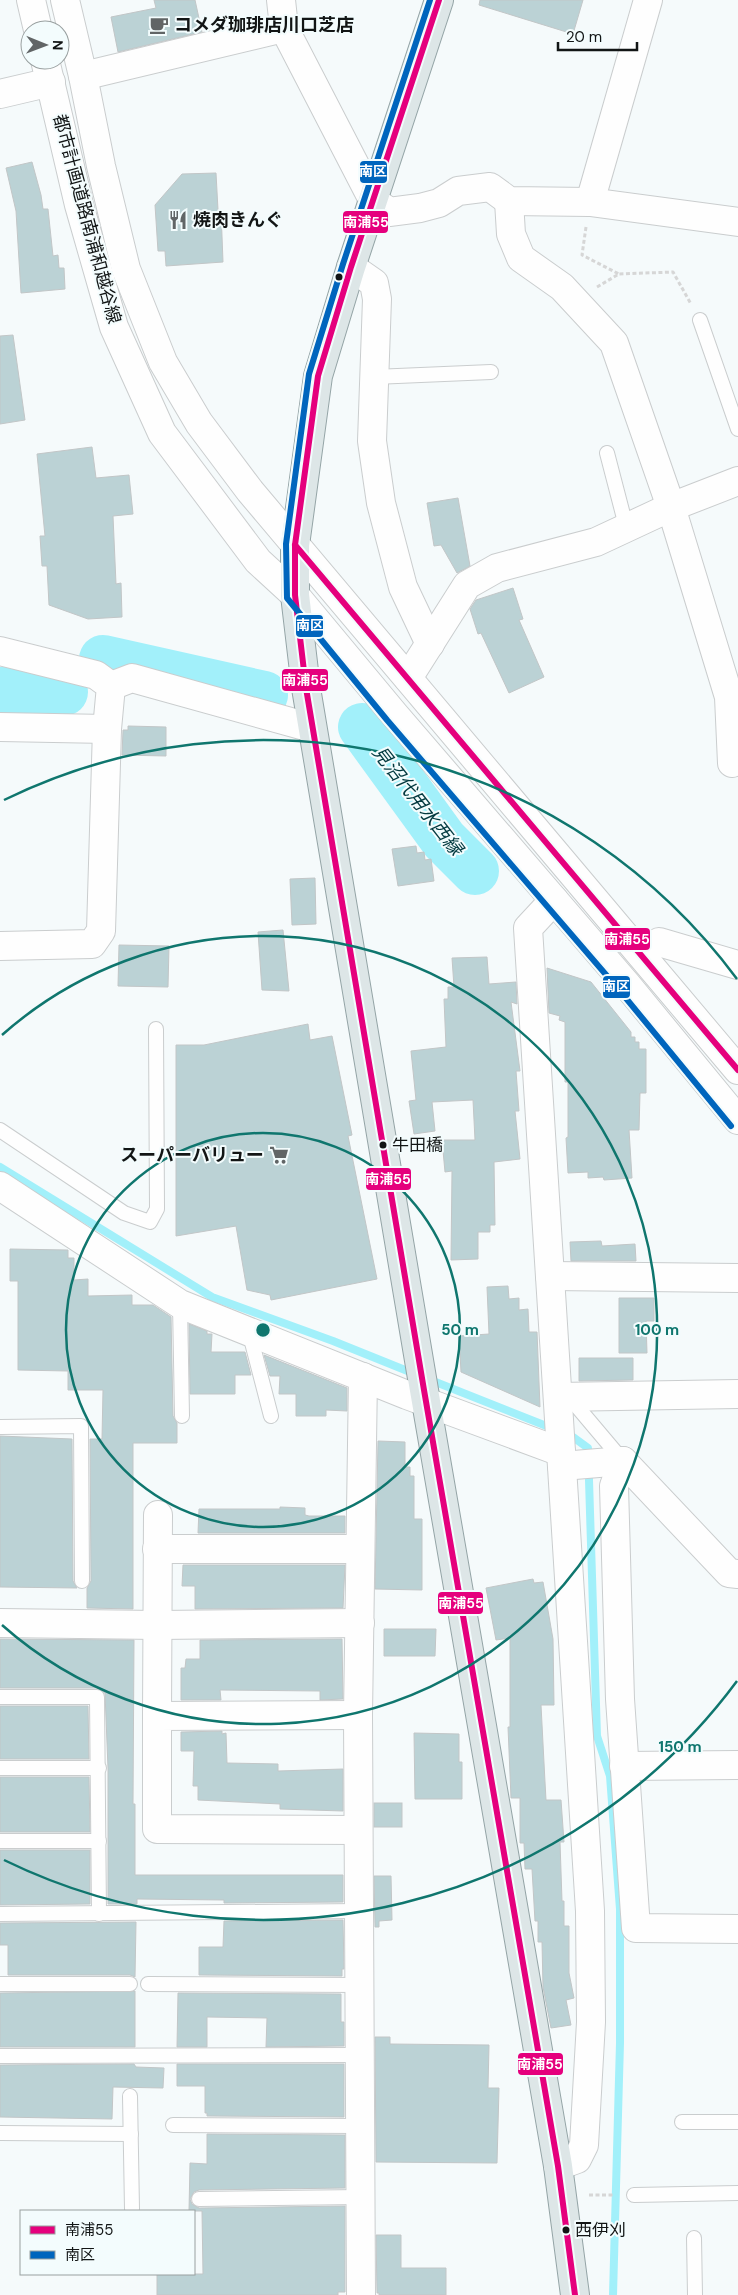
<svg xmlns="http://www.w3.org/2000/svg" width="738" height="2295" viewBox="0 0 738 2295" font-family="'DM Sans','Noto Sans JP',sans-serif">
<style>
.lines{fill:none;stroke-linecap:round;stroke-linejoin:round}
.stream{stroke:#a2f0fa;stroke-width:8}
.river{stroke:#a2f0fa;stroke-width:48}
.building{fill:#bbd2d5;stroke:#c2c6c7}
.lane-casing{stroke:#cacdce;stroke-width:16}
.street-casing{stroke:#cacdce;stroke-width:30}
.secondary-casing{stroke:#cacdce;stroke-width:30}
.primary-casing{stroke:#94a4a6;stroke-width:30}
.path{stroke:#d6d6d6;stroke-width:3;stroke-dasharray:4 2.5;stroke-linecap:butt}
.lane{stroke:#fefefe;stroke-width:14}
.street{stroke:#fefefe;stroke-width:28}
.secondary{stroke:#fefefe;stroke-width:28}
.primary{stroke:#dde6e7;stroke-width:28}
.bus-1-casing{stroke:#f3fcfd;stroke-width:10}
.bus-2-casing{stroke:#f3fcfd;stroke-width:10}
.bus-1{stroke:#e5007d;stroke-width:6}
.bus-2{stroke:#0065bd;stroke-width:6}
.ring{fill:none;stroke:#0f766e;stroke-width:2.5}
.bus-dot{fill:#121515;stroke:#f3fcfd;stroke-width:2}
.labels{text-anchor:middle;stroke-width:4;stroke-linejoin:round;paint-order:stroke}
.bus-label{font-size:17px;fill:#121515;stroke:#f3fcfd;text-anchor:start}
.poi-label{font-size:18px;font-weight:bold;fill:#121515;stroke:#f3fcfd;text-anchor:start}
.street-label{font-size:18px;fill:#121515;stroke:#f3fcfd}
.water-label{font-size:19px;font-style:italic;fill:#02393f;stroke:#f3fcfd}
.centre{fill:#0f766e;stroke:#f3fcfd;stroke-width:2.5}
.ring-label{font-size:15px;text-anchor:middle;font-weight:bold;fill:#0f766e;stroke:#f3fcfd;stroke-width:4;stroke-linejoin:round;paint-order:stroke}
.line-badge{stroke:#f3fcfd;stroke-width:2}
.badge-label{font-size:14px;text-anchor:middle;font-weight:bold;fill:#fff}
</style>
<rect width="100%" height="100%" fill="#f5fafb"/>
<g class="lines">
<!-- stream -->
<g class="stream">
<path d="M0 1167 212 1297 333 1341 415 1374"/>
<path d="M428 1379 554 1429"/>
<path d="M565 1433 573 1437 588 1448 597 1736 610 1776 620 1909V2043L613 2295"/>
</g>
<!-- river -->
<g class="river">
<path d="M103 659 264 695"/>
<path d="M0 691 64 692"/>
<path d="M362 727 444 840 475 871"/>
</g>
</g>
<!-- building -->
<g class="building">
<path d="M154 0H195L202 32 118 52 111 17 156 8Z"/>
<path d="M480 0H583L573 34 479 5Z"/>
<path d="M32 162 41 195 43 209H48L53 256 58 255 59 268H64L65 289 21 293 16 211 6 168Z"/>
<path d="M216 173 218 210H221L223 262 166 266 165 251H158L155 205 182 174Z"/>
<path d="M13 335 25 420 0 424V336Z"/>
<path d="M92 447 96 478 129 475 133 514 113 516 116 584 121 583 122 617 88 619 49 605 47 566H42L40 536H45L37 454Z"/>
<path d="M458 498 470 566 457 573 441 545 434 546 427 503Z"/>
<path d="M513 588 523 619 519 620 544 677 509 693 481 633 478 634 470 609 476 600Z"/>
<path d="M128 726 166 727V756L122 755 123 730H128Z"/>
<path d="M416 846 417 853 424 852 425 860 431 859 434 881 398 886 392 849Z"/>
<path d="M315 878 316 924 292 925 290 879Z"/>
<path d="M283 930 289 991 262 990 258 932Z"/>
<path d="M119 945 169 946 168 987 118 986Z"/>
<path d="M487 957 489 984 516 982 517 1004 511 1002 520 1071H516L519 1111H515L520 1159 494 1162 495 1225H490V1232H478V1259L451 1260 452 1171 445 1172 442 1140H475L473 1100 432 1102 435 1131 414 1134 409 1101 416 1100 411 1051 446 1047 444 999H448V987H454L452 958Z"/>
<path d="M547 968 591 982 631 1032V1037H635V1042H639V1049H646V1093H640L639 1130H629L632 1178 604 1180 603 1177 588 1178V1172L568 1173 566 1138 568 1137V1082H565V1022L559 1020 560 1016 549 1013Z"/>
<path d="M308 1024 310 1040 332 1036 352 1135 348 1136 377 1279 271 1300 270 1295 247 1290 236 1226 176 1236V1045H204Z"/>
<path d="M601 1241 602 1246 635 1244 636 1261H571L570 1242Z"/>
<path d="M10 1249 68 1250V1258H74V1280L88 1279V1296L132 1295V1305H153L171 1317 173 1416 177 1423V1443H133V1609L87 1608V1588L91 1581 90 1439H102L103 1390H68V1371L18 1370V1281H10Z"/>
<path d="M508 1286 509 1299 519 1298V1310L528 1309 529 1332H537L540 1407 461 1372 459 1336 489 1334 487 1287Z"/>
<path d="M619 1298H654V1321H646L647 1353H619Z"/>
<path d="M189 1324 207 1331V1334H212L211 1352H245L251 1375H235V1394H190Z"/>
<path d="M264 1355 347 1388V1411L326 1410V1416H296V1394H279L280 1376H270Z"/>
<path d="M579 1358H633V1380L579 1381Z"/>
<path d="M0 1436 72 1439 73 1581 77 1588 0 1587Z"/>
<path d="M378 1441 405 1442V1467H410V1476H414V1519H422V1590L375 1589Z"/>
<path d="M280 1507 305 1508V1515L309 1516H345V1533H198L199 1509H280Z"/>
<path d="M183 1565H345L343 1608 195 1609V1586H182Z"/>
<path d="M533 1579 534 1583 543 1582 553 1639 554 1705H541L545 1782 546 1800H561L564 1842H560L562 1901H564V1926H569V1973L574 1998 566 2000 571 2025 551 2028 543 1987 542 1942H538V1921H535L532 1869H525L524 1843H520V1798H511L508 1727H510V1638L496 1640 486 1588Z"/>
<path d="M384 1629H436L435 1656H384Z"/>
<path d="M0 1639 134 1640 133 1804H135V1875H343V1902L224 1903V1900L137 1899V1904H108V1768L105 1693 97 1688H0Z"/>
<path d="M342 1639 343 1699 320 1700V1691L220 1690 221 1700H181V1668H185L186 1659H200V1640Z"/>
<path d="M0 1706H88L89 1759H0Z"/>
<path d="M222 1731V1734L226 1733 227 1763 278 1764V1771L343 1769V1811L280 1809V1804L198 1800V1786H193L194 1751H181V1732Z"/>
<path d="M414 1733 459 1734V1762H462V1799H415Z"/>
<path d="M0 1777H89L90 1832H0Z"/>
<rect x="374" y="1803" width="28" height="24"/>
<path d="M0 1850H90V1904L0 1905Z"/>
<path d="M374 1876H391L392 1920 379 1921V1927H375Z"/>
<path d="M343 1920 344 1969H342V1976L199 1975V1947H223L224 1921Z"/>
<path d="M136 1922 135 1977 130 1975H8V1945H0V1923Z"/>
<path d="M135 1991V2047H0V1993Z"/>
<path d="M178 1993 341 1994V2022H344V2046L266 2047 267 2018 207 2017V2047H177Z"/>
<path d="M375 2037H390V2044L489 2045 488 2088H499L497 2163 376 2162Z"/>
<path d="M134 2064 136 2067 164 2068 163 2088 113 2087 112 2119 0 2117V2065Z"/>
<path d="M177 2064H344V2117L207 2116V2113H205V2086H177Z"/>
<path d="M207 2134 345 2135V2188L199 2190 194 2192 190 2199 192 2204 199 2208 345 2206V2292H338V2295H157V2274H203L202 2211H189L190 2163 207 2164Z"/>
<path d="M376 2235H401V2268H446V2295H379V2293H377Z"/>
</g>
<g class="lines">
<!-- lane casing -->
<g class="lane-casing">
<g id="lane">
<path d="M700 320 738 429"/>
<path d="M374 377 491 372"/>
<path d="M607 453 626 526"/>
<path d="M0 1130 124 1213 150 1222 157 1209 156 1029"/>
<path d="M180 1304 182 1416"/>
<path d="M249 1331 271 1416"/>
<path d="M569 1397 623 1461"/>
<path d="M0 1427 81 1426 82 1581"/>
<path d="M0 1697H97L99 1914"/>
<path d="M0 1768H99"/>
<path d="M0 1841H99"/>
<path d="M0 1914 359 1911"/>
<path d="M0 1984H130"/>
<path d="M148 1984 359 1985"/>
<path d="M0 2056 359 2055"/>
<path d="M130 2096 132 2209"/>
<path d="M682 2122H738"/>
<path d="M173 2125 360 2126"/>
<path d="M0 2133 131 2134"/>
<path d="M634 2195 738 2193"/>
<path d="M199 2199 361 2197"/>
<path d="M694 2238 695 2295"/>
</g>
</g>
<!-- street casing -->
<g class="street-casing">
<g id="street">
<path d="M281 0 284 28 373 200 389 212 420 208 439 203 458 191 490 187 509 201 590 202 738 222"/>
<path d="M83 76 284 28"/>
<path d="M0 94 51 82"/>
<path d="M509 201 511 234 521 258 562 287 614 343 671 507 729 697 732 763"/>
<path d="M590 202 648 0"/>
<path d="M351 267 374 283 377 299 372 441 381 503 403 587 430 644"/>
<path d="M0 651 96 675 111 686 107 729 101 931 92 944 0 946"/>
<path d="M408 678 467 585 497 568 596 542 671 507 738 481"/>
<path d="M111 686 132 678 312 728"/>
<path d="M0 727 107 729"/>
<path d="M554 900 528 928 590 1911 591 2022 584 2145 577 2159 558 2166"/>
<path d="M641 954 659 942 738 965"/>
<path d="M0 1186 180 1304 407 1395 561 1452"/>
<path d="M550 1276 738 1278"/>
<path d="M558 1397 738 1394"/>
<path d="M623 1461 614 1486 620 1699 636 1928 738 1929"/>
<path d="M562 1466 623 1461 729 1573 738 1574"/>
<path d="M157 1549H360"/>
<path d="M0 1623 157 1625 360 1623"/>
<path d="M358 1715 157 1716V1829L358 1830"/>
<path d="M157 1716 158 1515"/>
<path d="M624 1766 738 1765"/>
<path d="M361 2295 358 1715 363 1377"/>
</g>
</g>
<!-- secondary casing -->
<g class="secondary-casing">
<g id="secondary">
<path d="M31 0 38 30"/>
<path d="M65 0 83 76 101 166 126 269 163 362 199 423 250 491 738 1070"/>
<path d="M45 60 79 205 114 327 162 433 258 561 295 595 394 714 627 985 738 1120"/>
</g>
</g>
<!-- primary casing -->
<g class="primary-casing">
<path id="primary" d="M439 0 351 267 318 376 295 545V595L306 688 424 1390 558 2166 575 2295"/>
</g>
<!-- path -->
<g class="path">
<path d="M586 227 582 255 619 274"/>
<path d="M597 287 619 274 673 272 691 304"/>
<path d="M589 2195H615"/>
</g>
<!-- lane -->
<use href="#lane" class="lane"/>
<!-- street -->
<use href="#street" class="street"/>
<!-- secondary -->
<use href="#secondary" class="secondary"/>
<!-- primary -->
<use href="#primary" class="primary"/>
<!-- bus-1 casing -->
<g class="bus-1-casing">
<g id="bus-1">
<path d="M439 0 351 267 318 376 295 545V595L306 688 424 1390 558 2166 575 2295"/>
<path d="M295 545 738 1070"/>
</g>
</g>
<!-- bus-2 casing -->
<g class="bus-2-casing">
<path id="bus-2" d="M430 0 343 264 309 374 286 544 287 598 387 720 620 991 731 1126"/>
</g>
<!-- bus-1 -->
<use href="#bus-1" class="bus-1"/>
<!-- bus-2 -->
<use href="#bus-2" class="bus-2"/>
</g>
<!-- distance rings -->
<g class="ring">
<circle cx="263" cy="1330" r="197"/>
<path d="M2 1035A394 394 0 1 1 2 1625"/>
<path d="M737 1681A590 590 0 0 1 4 1860M4 800A590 590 0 0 1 737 979"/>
</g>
<!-- icons -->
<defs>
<g id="cafe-bare" transform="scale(1.5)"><path d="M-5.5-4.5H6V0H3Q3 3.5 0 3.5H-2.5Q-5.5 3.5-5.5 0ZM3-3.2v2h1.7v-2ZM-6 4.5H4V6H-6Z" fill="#616566" stroke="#f3fcfd" stroke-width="2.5" paint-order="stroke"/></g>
<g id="restaurant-bare" transform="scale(1.5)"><path d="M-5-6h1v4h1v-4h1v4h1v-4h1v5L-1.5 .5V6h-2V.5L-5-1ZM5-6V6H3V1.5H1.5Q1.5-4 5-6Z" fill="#616566" stroke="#f3fcfd" stroke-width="2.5" paint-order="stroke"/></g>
<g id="supermarket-bare" transform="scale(1.5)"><path d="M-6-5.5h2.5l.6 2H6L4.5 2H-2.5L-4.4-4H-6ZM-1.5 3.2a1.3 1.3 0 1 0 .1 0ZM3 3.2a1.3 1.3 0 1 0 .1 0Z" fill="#616566" stroke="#f3fcfd" stroke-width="2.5" paint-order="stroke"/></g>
</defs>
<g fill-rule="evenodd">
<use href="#cafe-bare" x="159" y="25"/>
<use href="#restaurant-bare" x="178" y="220"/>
<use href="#supermarket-bare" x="279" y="1155"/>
</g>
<!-- markers -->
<g class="bus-dot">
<circle cx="339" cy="277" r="4.5"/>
<circle cx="383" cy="1145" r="4.5"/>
<circle cx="566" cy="2230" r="4.5"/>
</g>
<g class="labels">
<!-- bus labels -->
<g class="bus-label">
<text x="392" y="1151">牛田橋</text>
<text x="575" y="2236">西伊刈</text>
</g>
<!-- poi labels -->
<g class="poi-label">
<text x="174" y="31">コメダ珈琲店川口芝店</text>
<text x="193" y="226">焼肉きんぐ</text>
<text x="264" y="1161" text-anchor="end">スーパーバリュー</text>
</g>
<!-- street labels -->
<g class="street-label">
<text transform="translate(87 219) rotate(75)" y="6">都市計画道路南浦和越谷線</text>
</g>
<!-- water labels -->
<g class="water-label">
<text transform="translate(418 800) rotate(52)" y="7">見沼代用水西縁</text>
</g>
</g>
<circle cx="263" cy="1330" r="8" class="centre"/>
<g class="ring-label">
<text x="460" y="1335">50 m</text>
<text x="657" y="1335">100 m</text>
<text x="680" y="1752">150 m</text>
</g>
<g class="line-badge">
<rect x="359" y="160" width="29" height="24" rx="5" fill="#0065bd"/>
<rect x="342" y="210" width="47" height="24" rx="5" fill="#e5007d"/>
<rect x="295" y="614" width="29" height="24" rx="5" fill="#0065bd"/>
<rect x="281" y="668" width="48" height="24" rx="5" fill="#e5007d"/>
<rect x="604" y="927" width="47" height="24" rx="5" fill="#e5007d"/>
<rect x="602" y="975" width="29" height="24" rx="5" fill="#0065bd"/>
<rect x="365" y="1167" width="47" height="24" rx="5" fill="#e5007d"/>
<rect x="437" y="1591" width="47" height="24" rx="5" fill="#e5007d"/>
<rect x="517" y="2052" width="47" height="24" rx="5" fill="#e5007d"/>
</g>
<g class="badge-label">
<text x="373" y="176">南区</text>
<text x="366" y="227">南浦55</text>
<text x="310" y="630">南区</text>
<text x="305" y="685">南浦55</text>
<text x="627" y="944">南浦55</text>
<text x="616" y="991">南区</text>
<text x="388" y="1184">南浦55</text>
<text x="461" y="1608">南浦55</text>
<text x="540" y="2069">南浦55</text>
</g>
<!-- legend -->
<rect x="20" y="2210" width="175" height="65" fill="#f3fcfd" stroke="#99a0a0"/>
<rect x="30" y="2226" width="25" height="8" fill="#e5007d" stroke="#99a0a0"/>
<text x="65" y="2235" font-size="15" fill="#121515">南浦55</text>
<rect x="30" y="2251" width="25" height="8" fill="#0065bd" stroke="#99a0a0"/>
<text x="65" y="2260" font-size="15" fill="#121515">南区</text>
<!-- north arrow -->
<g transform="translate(45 45) rotate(91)"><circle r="24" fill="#f3fcfd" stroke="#99a0a0"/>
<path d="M0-4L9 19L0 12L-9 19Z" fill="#616566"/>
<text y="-8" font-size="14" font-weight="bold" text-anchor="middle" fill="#121515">N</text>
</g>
<!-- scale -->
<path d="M558 42v8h79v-8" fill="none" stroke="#121515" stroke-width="2.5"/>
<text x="566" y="42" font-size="15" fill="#121515" stroke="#f3fcfd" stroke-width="4" paint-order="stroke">20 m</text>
</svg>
